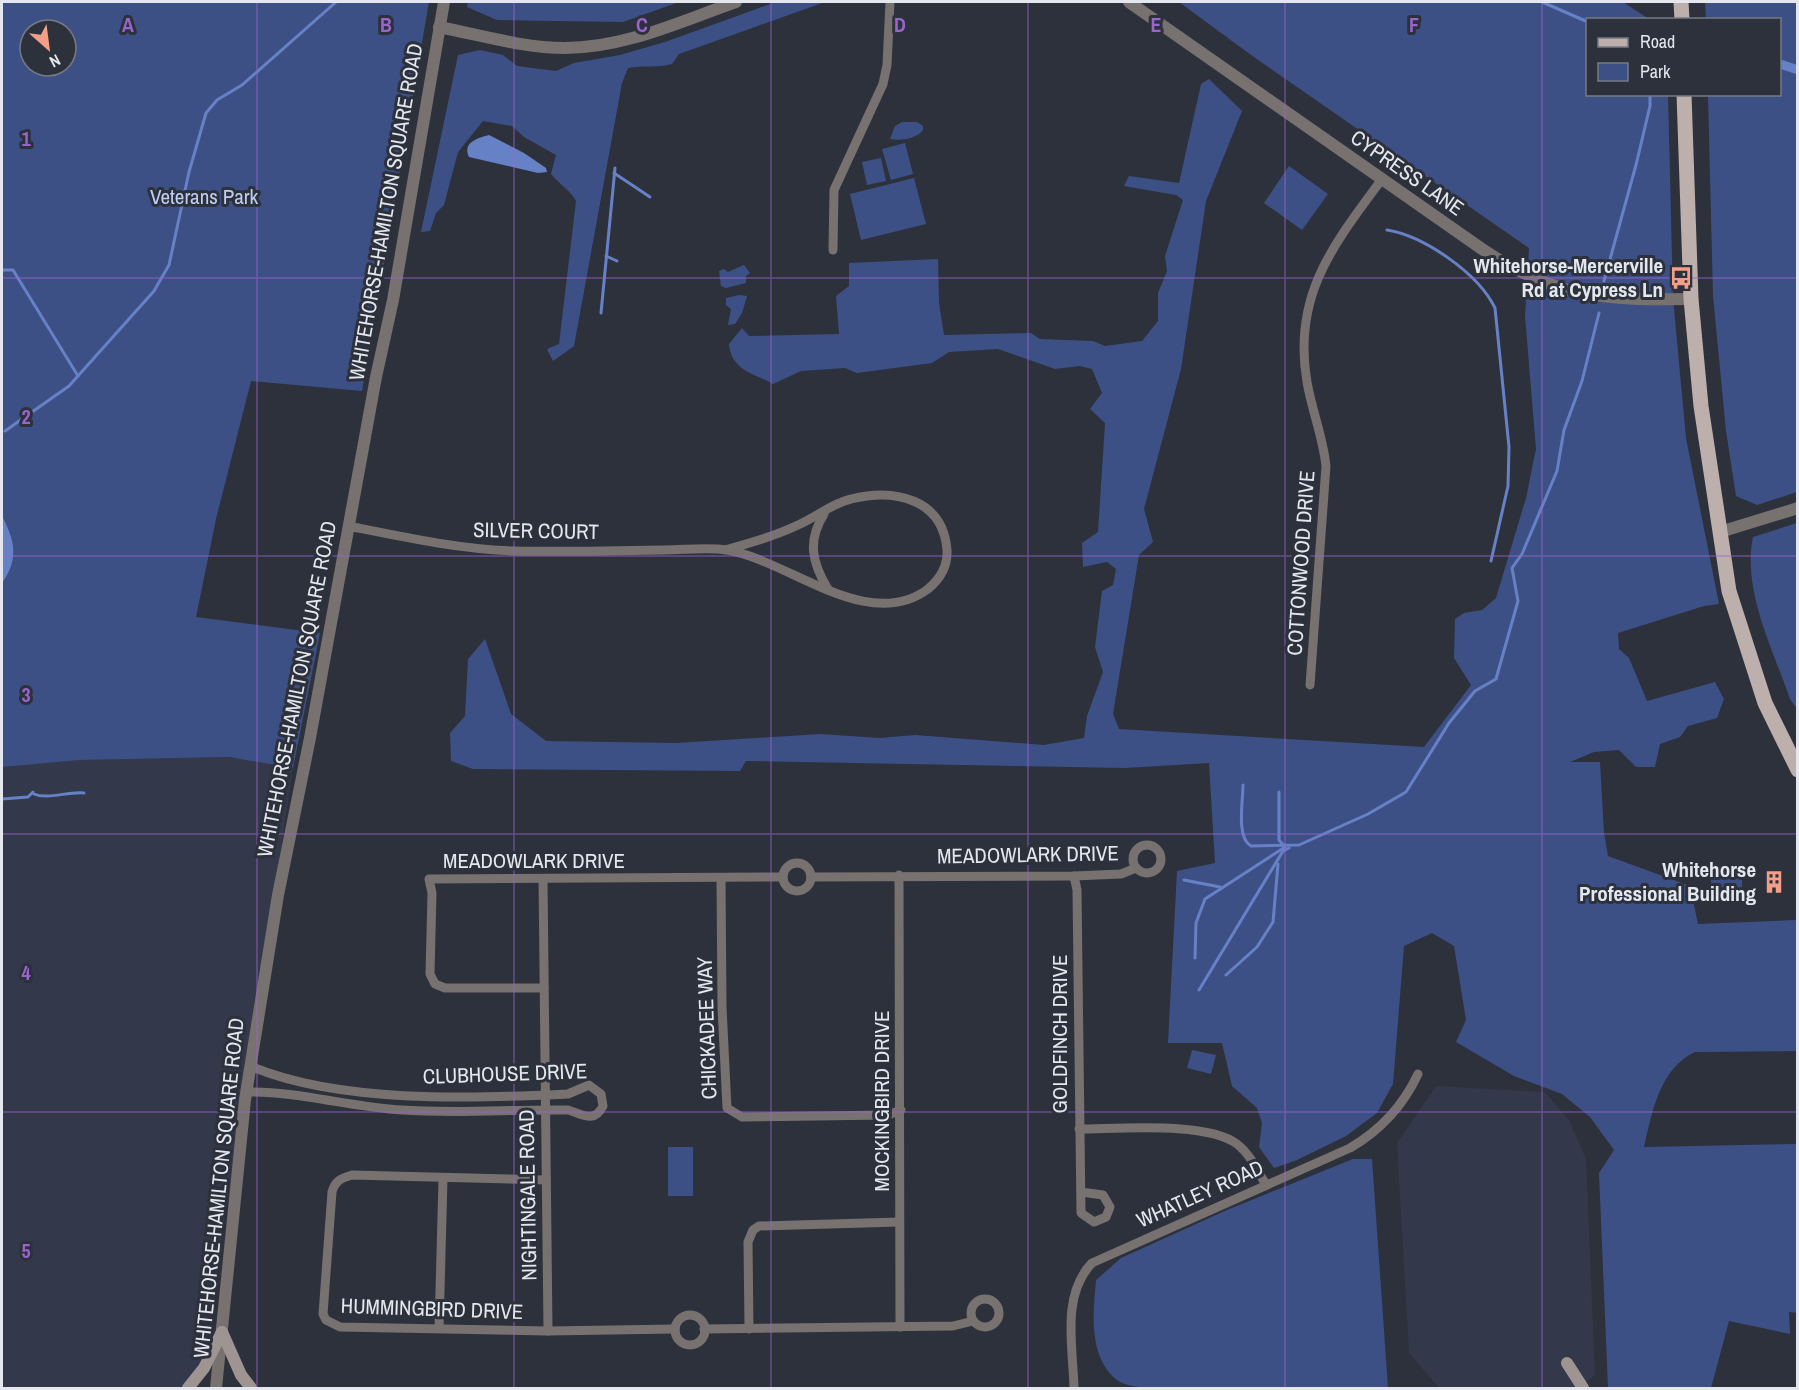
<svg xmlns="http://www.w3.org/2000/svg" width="1799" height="1390" viewBox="0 0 1799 1390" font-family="'Archivo Narrow',sans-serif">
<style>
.built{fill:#33394a}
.green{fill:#3d5086;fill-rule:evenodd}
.water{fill:#6781c7}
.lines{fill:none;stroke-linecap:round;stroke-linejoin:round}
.stream{stroke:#6781c7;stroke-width:3}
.canal{stroke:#6781c7;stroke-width:9}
.minor{stroke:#77716f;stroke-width:9}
.tertiary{stroke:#77716f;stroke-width:12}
.secondary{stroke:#9e9491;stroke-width:12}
.primary{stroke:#bdafab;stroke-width:15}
.grid{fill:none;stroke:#9a64cd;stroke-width:1.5;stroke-opacity:0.55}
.labels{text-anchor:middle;stroke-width:6;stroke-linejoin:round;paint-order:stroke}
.street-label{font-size:21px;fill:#e4e7ee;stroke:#2d313c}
.park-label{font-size:21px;fill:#becef4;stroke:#2d313c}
.poi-label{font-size:21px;font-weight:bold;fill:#e4e7ee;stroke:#2d313c;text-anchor:end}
.grid-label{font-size:20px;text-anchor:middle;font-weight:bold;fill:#9a64cd;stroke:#2d313c;stroke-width:6;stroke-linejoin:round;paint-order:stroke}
</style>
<rect width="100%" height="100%" fill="#2d313c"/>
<!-- built -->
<g class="built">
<path d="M229 757 293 768 206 1345 196 1373 180 1388H2V767L80 760Z"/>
<path d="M1436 1086 1545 1092 1569 1120 1586 1159 1595 1375 1577 1388H1439L1409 1353 1397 1143Z"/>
</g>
<!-- green -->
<g class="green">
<path d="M2 2H429L362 391 251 381 216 519 196 617 320 633 293 768 229 757 80 760 2 767ZM30 30H66V66H30Z"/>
<path d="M468 2H679L623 22 497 20 467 7Z"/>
<path d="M776 2H825L679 54 672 64C657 68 643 65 628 68L622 83 574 346 553 361 547 349 559 344 576 201C570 190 559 184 551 174L556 155 524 137 512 126 483 121 458 152 444 205 436 213 430 231 421 232 458 55 480 50 503 55 517 66 556 71 574 63 620 55 665 42Z"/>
<path d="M1179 2H1623L1649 19 1588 20V94L1668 95 1673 298 1686 438 1719 604 1704 606 1618 633 1619 649 1629 658 1647 701 1715 682 1724 699 1717 718 1688 726 1680 737 1660 744 1655 767H1636L1619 750 1594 752 1570 762H1600L1604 833 1608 856 1690 886 1698 924 1797 920V1051L1695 1052C1660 1068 1652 1112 1644 1147L1797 1144 1798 1313 1789 1312 1790 1334 1729 1321 1711 1388H1608L1599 1173 1614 1150 1590 1117 1562 1094 1514 1076 1456 1042 1466 1020 1454 946 1432 933 1404 946 1393 1084 1377 1113 1346 1136 1297 1160 1274 1168 1259 1147 1262 1123 1257 1108 1232 1086 1222 1043H1168L1177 871 1215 863 1209 763 1125 768 746 761 740 771 473 769 451 761 450 733 465 716 468 659 485 639 511 714 546 741 676 743 820 734 880 738 915 735 1044 745 1084 738 1087 716 1103 672 1095 647 1102 591 1113 585 1116 569 1107 562 1083 567 1082 543 1098 532 1105 423 1090 409 1102 393 1092 369 1080 366 1055 369 998 349 949 352 932 363 857 373 845 368 801 371 773 384C753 373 731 370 729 344L742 328 749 336 839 334 836 296 849 286V263L938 259 939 303 944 335 1031 333 1040 339 1093 341 1105 346 1142 341 1158 321V293L1167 271 1165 256 1183 200 1176 195 1124 186 1129 176 1179 183 1201 84 1209 79 1242 111 1206 201 1181 369 1144 509 1153 542 1139 555 1113 714 1119 729 1424 747 1471 685 1454 658 1455 619 1464 613 1482 610 1496 598 1526 498 1536 449 1525 316 1529 248 1251 55Z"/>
<path d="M1705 2H1797V492L1757 505 1736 496 1726 431 1713 296 1708 95 1780 94V20L1706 19Z"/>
<path d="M902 122H917L923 126V130C916 139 901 141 890 139L895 126Z"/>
<path d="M905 143 913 174 891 180 882 149Z"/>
<path d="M881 158 886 181 867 185 862 162Z"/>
<path d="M1289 166 1328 194 1302 230 1264 203Z"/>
<path d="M914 178 926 224 861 240 850 194Z"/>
<path d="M744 265 750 273 746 276V283L726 288 721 286 719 271 724 269 728 272Z"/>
<path d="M739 295 747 296 742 313 735 324 728 325 731 309 726 305V298Z"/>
<path d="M1797 523H1798L1797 709 1790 699C1773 649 1742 590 1753 537Z"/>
<path d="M1717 872 1742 873V900H1718L1712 896 1711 879Z"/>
<path d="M1192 1050 1216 1055 1211 1074 1187 1068Z"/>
<rect x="668" y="1147" width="25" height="49"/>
<path d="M1353 1159H1372L1388 1388H1143C1135 1386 1123 1385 1117 1380 1088 1357 1093 1313 1096 1280L1121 1258 1227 1210Z"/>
</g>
<!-- water -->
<g class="water">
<path d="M489 135 524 153 546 168 547 172 538 173 469 157C462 143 477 138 489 135Z"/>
<path d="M2 516C15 541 19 559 2 583Z"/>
</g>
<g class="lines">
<!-- stream -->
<g class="stream">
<path d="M1542 2 1588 22"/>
<path d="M614 173 650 197"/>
<path d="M1387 230C1424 236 1478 273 1495 308L1509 447 1508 486 1491 561"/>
<path d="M606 256 617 261"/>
<path d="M2 270H13L78 376"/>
<path d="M1604 281 1636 165 1650 106V94"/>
<path d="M601 313 615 168"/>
<path d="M5 431 69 386 154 291 169 265 189 172 206 113 217 100 242 85 336 2"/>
<path d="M1243 785C1243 801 1236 838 1251 846L1299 845 1368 814 1406 792 1449 723 1475 691 1496 679 1518 601 1512 568 1522 554 1557 471 1564 430 1582 381 1599 313"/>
<path d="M34 794C47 800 69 791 84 793"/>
<path d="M2 799 28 797 33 792"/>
<path d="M1184 880 1220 887"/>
<path d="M1195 958 1196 923 1205 899 1285 847 1279 840V792"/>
<path d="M1226 975 1257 947 1273 922 1278 864"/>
<path d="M1199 990 1283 851 1289 848"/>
</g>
<!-- canal -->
<path class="canal" d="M1780 64 1798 70"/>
<!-- minor -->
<g class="minor">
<path d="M833 250 834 190 883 84 887 65 890 2"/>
<path d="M824 514C807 541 812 563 828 589"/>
<path d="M348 526C403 537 458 549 514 551 564 552 614 551 664 550 684 550 707 547 727 550 788 560 868 634 928 589 940 579 948 567 947 550 943 499 895 488 851 499 833 503 816 517 798 525 775 536 750 543 725 550"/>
<path d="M1310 685 1326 466C1323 437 1312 411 1307 382 1292 295 1334 244 1382 179"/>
<circle cx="1147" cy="859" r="14"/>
<circle cx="797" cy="877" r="14"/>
<path d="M899 875 900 1327"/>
<path d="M1074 876 1077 890 1081 1213 1094 1222 1106 1217 1110 1207 1103 1195 1081 1192"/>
<path d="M811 877 1074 876 1121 874 1136 868"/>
<path d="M721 878 722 1007 727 1108 742 1117 888 1115 901 1110"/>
<path d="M543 879 548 1331"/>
<path d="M544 988H445L435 984 430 974 432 893 429 879 783 877"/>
<path d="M246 1092C298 1091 349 1107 402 1110 457 1114 513 1109 568 1110 582 1114 594 1124 603 1106L601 1094 589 1085 568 1094C471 1098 340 1104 250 1066"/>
<path d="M1079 1129C1118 1129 1207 1121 1237 1144 1250 1154 1258 1171 1266 1185"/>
<path d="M546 1180 352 1175C341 1178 335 1181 332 1192L323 1314 326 1320 340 1327 548 1331 675 1329"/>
<circle cx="985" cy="1313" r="14"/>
<circle cx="690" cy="1330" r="15"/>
<path d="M439 1328 443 1179"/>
<path d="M704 1329 953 1326 973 1321"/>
<path d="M749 1329 748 1242 753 1230 759 1226 899 1222"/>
<path d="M1074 1388C1073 1347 1061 1295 1092 1263L1350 1148C1381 1130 1403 1106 1418 1074"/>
</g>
<!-- tertiary -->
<g class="tertiary">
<path d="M1129 2 1482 249C1556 299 1606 300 1691 299"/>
<path d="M439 27C480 35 524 48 565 48 625 48 681 21 736 2"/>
<path d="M1720 532 1798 508"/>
<path d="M216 1388 245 1100 278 895 310 738 376 377 393 300 444 2"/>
</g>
<!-- secondary -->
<g class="secondary">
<path d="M222 1332 241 1375 251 1388"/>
<path d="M1567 1363 1583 1388"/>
<path d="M188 1388 204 1368 222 1332"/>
</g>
<!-- primary -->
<g class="primary">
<path d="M1681 2 1682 20"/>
<path d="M1684 94 1691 299 1701 406 1729 591 1765 703 1798 770"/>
</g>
</g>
<!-- grid -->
<path class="grid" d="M257 2V1388M514 2V1388M771 2V1388M1028 2V1388M1285 2V1388M1542 2V1388M2 278H1798M2 556H1798M2 834H1798M2 1112H1798"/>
<!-- icons -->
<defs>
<g id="bus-bare" transform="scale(1.8)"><path d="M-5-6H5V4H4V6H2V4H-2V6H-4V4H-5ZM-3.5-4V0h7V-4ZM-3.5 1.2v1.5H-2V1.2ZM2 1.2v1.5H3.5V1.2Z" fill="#f49e87" stroke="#2d313c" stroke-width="2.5" paint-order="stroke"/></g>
<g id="building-bare" transform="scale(1.8)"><path d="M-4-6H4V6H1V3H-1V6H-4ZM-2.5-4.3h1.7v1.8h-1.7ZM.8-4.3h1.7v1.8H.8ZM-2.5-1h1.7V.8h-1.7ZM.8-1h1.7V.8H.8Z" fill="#f49e87" stroke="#2d313c" stroke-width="2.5" paint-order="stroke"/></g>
</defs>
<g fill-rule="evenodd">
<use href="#bus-bare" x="1681" y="278"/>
<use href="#building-bare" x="1774" y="882"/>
</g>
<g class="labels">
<!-- street labels -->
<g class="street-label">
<text transform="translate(1407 173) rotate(35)" y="7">CYPRESS LANE</text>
<text transform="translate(386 212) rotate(-80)" y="7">WHITEHORSE-HAMILTON SQUARE ROAD</text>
<text transform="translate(536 531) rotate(1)" y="7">SILVER COURT</text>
<text transform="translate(1301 563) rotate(-86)" y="7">COTTONWOOD DRIVE</text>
<text transform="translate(297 689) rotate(-79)" y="7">WHITEHORSE-HAMILTON SQUARE ROAD</text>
<text transform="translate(1028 855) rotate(-1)" y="7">MEADOWLARK DRIVE</text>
<text x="534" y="868">MEADOWLARK DRIVE</text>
<text transform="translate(707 1028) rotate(-92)" y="7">CHICKADEE WAY</text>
<text transform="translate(1060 1034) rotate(-90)" y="7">GOLDFINCH DRIVE</text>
<text transform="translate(505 1074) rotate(-2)" y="7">CLUBHOUSE DRIVE</text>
<text transform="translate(882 1101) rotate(-90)" y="7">MOCKINGBIRD DRIVE</text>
<text transform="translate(219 1188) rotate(-84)" y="7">WHITEHORSE-HAMILTON SQUARE ROAD</text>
<text transform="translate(1200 1194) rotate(-24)" y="7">WHATLEY ROAD</text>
<text transform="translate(528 1195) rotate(-91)" y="7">NIGHTINGALE ROAD</text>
<text transform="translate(432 1309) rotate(2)" y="7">HUMMINGBIRD DRIVE</text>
</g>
<!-- park labels -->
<g class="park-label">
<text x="204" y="204">Veterans Park</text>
</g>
<!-- poi labels -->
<g class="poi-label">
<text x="1663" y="273">Whitehorse-Mercerville<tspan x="1663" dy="24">Rd at Cypress Ln</tspan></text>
<text x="1756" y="877">Whitehorse<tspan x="1756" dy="24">Professional Building</tspan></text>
</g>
</g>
<g class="grid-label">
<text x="128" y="32">A</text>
<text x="386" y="32">B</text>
<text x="642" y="32">C</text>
<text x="900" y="32">D</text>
<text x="1156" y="32">E</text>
<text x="1414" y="32">F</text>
<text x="26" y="146">1</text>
<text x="26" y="424">2</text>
<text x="26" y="702">3</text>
<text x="26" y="980">4</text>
<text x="26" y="1258">5</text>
</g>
<!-- border -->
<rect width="1799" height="1390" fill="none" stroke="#e4e7ee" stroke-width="6"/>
<!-- legend -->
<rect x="1586" y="18" width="195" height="78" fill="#2d313c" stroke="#767a83" stroke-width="1.5"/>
<rect x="1598" y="38" width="30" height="9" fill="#bdafab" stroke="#767a83" stroke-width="1.5"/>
<text x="1640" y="48" font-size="18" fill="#e4e7ee">Road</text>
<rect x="1598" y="63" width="30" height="18" fill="#3d5086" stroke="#767a83" stroke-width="1.5"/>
<text x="1640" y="78" font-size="18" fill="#e4e7ee">Park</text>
<!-- north arrow -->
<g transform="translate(48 48) rotate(152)"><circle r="28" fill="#2d313c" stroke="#767a83" stroke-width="1.5"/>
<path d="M0-4.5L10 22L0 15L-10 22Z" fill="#f49e87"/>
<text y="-9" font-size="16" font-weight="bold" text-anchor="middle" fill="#e4e7ee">N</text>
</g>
</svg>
